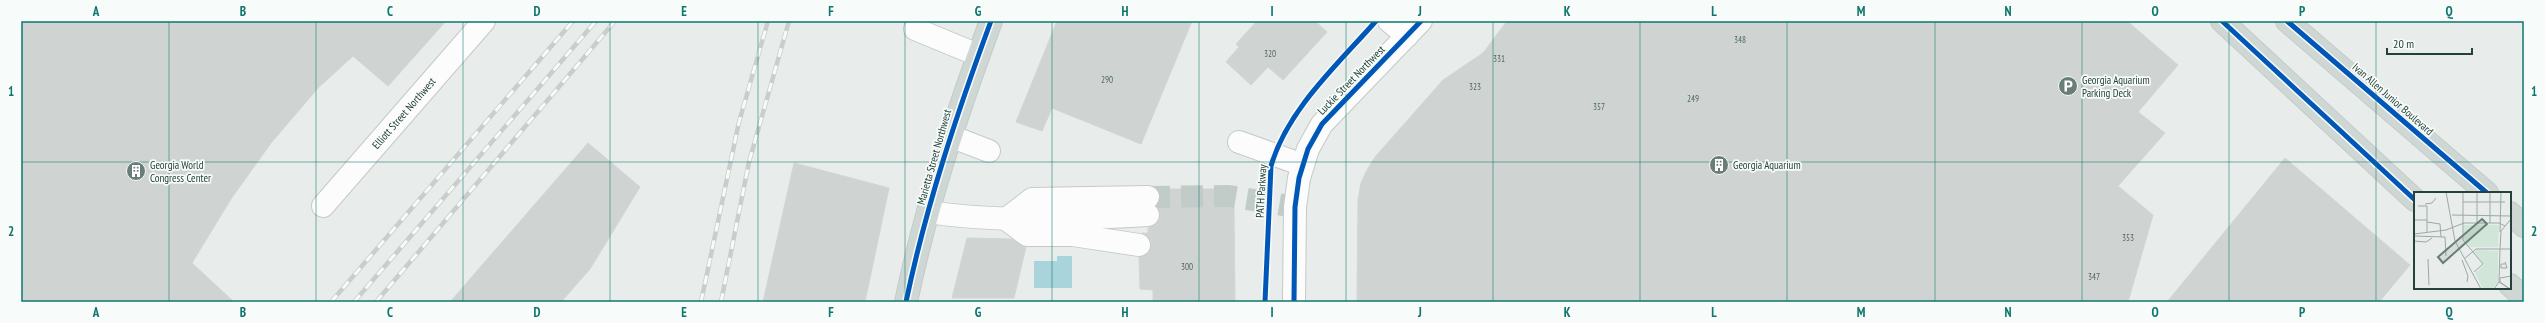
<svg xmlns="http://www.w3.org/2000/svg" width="2545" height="323" viewBox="0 0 2545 323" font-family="'PT Sans Narrow',sans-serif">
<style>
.water{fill:#a9d4db}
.building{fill:#cfd4d2;stroke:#d1d6d4}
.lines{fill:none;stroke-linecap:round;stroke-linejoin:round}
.minor-tunnel{stroke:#c1cbc8;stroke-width:22;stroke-dasharray:22 11;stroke-linecap:butt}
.minor-casing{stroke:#c5cac8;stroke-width:24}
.major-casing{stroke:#c3ccc9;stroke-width:24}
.minor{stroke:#fcfcfc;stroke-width:22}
.major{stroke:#cfd7d5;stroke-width:22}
.rail-casing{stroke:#c9cdcc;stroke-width:4.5}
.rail{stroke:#f7fbf9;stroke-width:3;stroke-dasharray:9;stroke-linecap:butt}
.cycleway-casing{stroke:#f7fbf9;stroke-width:8}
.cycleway{stroke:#0057b8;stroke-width:5}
.grid{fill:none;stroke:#0f766e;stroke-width:1;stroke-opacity:0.55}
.labels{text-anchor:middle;stroke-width:3.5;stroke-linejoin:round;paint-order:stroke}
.number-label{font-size:9px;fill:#506761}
.street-label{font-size:11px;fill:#24423a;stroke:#f7fbf9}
.poi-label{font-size:11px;fill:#24423a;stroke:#f7fbf9;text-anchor:start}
.inset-road{fill:none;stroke:#9aa9a4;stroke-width:1}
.view{fill:#697e78;fill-opacity:0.15;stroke:#697e78;stroke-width:2}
.inset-edge{fill:none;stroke:#24423a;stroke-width:2}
.neatline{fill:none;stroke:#0f766e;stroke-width:1.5}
.grid-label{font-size:13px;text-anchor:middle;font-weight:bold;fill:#0f766e}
</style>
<rect width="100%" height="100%" fill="#e8edeb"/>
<!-- water -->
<path class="water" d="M1057 256H1072V288H1034V261H1057Z"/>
<!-- building -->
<g class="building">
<path d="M21 21H446L388 86 353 56 318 88 271 143 231 199 192 263 234 302H21Z"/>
<path d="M1057 21H1192L1141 144 1052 108 1042 131 1016 122Z"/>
<path d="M1257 21H1315L1327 32 1283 80 1268 67 1251 85 1226 62 1239 47 1236 44Z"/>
<path d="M1507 21H2127L2178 65 2138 112 2165 133 2118 186 2153 215 2128 302H1357L1358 200 1361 183 1367 170 1375 157 1443 80 1483 53Z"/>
<path d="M588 143 640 187 590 269 561 302H450Z"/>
<path d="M2285 158 2410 265 2379 302H2167Z"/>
<path d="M794 163 889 188 865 302H763Z"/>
<path d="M1157 189H1229L1230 208 1234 207 1235 302H1153V290L1140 289 1139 257 1148 253 1151 246 1150 240 1142 233H1148V228L1155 225 1160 215 1156 206 1160 197Z"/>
<path d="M967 238 1011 239 1026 247 1014 298H952Z"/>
</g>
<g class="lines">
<!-- minor-tunnel -->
<path class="minor-tunnel" d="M1148 197 1229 196 1295 207"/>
<!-- minor casing -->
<g class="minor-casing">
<g id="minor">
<path d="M1389 21 1407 36"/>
<path d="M915 29 978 55"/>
<path d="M950 136 989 151"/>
<path d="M1239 142 1303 165"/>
<path id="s1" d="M323 206 484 21"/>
<path d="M928 212C1002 223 1075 219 1148 215"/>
<path d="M1006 219 1032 199 1148 197"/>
<path d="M1007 220 1027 235H1073L1139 245"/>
<path d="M1294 302 1295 207 1299 178 1308 149 1322 124 1421 21"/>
</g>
</g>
<!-- major casing -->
<g class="major-casing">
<g id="major">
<path d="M2222 21 2415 200"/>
<path d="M2287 21 2487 193"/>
<path d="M2510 213 2524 226"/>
<path d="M2510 285 2524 298"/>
<path d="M906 302C926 206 957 113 991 21"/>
</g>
</g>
<!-- minor -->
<use href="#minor" class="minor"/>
<!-- major -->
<use href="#major" class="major"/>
<!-- rail casing -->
<g class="rail-casing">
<g id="rail">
<path d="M331 302 573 21"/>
<path d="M354 302 596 21"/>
<path d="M376 302 615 21"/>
<path d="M701 302 739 122 768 21"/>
<path d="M721 302 749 162 789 21"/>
</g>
</g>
<!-- rail -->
<use href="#rail" class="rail"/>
<!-- cycleway casing -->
<g class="cycleway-casing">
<g id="cycleway">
<path d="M2222 21 2415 200"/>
<path d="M2287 21 2487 193"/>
<path d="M906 302C926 206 957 113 991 21"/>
<path d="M1265 302 1271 166C1287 110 1338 64 1376 21"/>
<path d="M1294 302 1295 207 1299 178 1308 149 1322 124 1421 21"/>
</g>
</g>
<!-- cycleway -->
<use href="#cycleway" class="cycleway"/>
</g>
<!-- grid -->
<path class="grid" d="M169 21V302M316 21V302M463 21V302M610 21V302M758 21V302M905 21V302M1052 21V302M1199 21V302M1346 21V302M1493 21V302M1640 21V302M1787 21V302M1935 21V302M2082 21V302M2229 21V302M2376 21V302M21 162H2524"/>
<!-- icons -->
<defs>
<g id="parking-disc" transform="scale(1)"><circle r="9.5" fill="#697e78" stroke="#f7fbf9"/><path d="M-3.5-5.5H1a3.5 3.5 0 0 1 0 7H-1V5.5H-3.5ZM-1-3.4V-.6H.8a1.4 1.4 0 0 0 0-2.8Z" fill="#fff"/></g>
<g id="building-disc" transform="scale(1)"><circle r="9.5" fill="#697e78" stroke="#f7fbf9"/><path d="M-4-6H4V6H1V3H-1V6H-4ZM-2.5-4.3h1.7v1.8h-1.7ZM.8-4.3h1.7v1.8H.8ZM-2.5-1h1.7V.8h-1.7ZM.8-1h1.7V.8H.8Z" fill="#fff"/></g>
</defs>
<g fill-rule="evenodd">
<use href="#parking-disc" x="2068" y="86"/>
<use href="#building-disc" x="1719" y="165"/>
<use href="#building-disc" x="136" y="171"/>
</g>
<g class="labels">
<!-- number labels -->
<g class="number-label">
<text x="1740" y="43">348</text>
<text x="1270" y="57">320</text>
<text x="1499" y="62">331</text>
<text x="1107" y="83">290</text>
<text x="1475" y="90">323</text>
<text x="1693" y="102">249</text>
<text x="1599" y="110">357</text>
<text x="2128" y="241">353</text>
<text x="1187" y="270">300</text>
<text x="2094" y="280">347</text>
</g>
<!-- street labels -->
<g class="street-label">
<text transform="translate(1351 80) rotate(-46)" y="4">Luckie Street Northwest</text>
<text transform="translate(2393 99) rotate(41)" y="4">Ivan Allen Junior Boulevard</text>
<text dy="4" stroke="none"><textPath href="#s1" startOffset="123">Elliott Street Northwest</textPath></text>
<text transform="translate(934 157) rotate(-74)" y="4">Marietta Street Northwest</text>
<text transform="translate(1261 191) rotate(-87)" y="4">PATH Parkway</text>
</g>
<!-- poi labels -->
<g class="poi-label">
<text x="2082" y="84">Georgia Aquarium<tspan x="2082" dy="13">Parking Deck</tspan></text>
<text x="150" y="169">Georgia World<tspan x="150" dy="13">Congress Center</tspan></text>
<text x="1733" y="169">Georgia Aquarium</text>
</g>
</g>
<!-- overview -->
<g transform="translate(2414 192)">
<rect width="97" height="97" fill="#e8edeb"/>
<path d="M50 33H85L84 55H56L50 47ZM62 58 84 59V90L78 97H69L61 81 70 73 60 60Z" fill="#d1e6d8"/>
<path class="inset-road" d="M32 0 41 49 67 97M49 0V48L69 72 60 80M76 0V31M49 10H91M11 12 18 11 22 6M4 14H13V40M38 23 97 24M0 28H13M13 30 26 32 27 45M63 31V0M86 40 87 0M0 42 32 38 50 31H85L91 34M0 44 31 45 32 64M0 49 12 50 18 46M86 57 87 39 97 27M14 67 15 93M50 67 62 57H97M48 68 54 84 53 90M91 70 93 76H87V72H91M85 90 96 97M80 97 85 90 86 57M96 97 86 90V86L97 84"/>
<path class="view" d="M68 27 73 32 29 71 24 65Z"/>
<rect width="97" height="97" class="inset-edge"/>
</g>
<!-- border -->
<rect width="2545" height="323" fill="none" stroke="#f7fbf9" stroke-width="44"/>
<!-- scale -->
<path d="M2387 48v6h85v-6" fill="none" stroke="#24423a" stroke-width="2"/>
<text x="2393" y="48" font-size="12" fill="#24423a" stroke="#f7fbf9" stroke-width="3" paint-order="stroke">20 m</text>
<rect x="22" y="22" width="2501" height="279" class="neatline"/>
<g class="grid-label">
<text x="96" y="16">A</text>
<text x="243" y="16">B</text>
<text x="390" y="16">C</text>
<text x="537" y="16">D</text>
<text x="684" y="16">E</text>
<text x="831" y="16">F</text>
<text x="978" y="16">G</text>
<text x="1125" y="16">H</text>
<text x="1272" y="16">I</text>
<text x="1420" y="16">J</text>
<text x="1567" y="16">K</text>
<text x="1714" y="16">L</text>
<text x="1861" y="16">M</text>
<text x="2008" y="16">N</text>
<text x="2155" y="16">O</text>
<text x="2302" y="16">P</text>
<text x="2449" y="16">Q</text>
<text x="11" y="96">1</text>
<text x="2534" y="96">1</text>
<text x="11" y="236">2</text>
<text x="2534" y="236">2</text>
<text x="96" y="317">A</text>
<text x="243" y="317">B</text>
<text x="390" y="317">C</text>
<text x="537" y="317">D</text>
<text x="684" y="317">E</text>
<text x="831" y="317">F</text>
<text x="978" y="317">G</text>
<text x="1125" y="317">H</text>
<text x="1272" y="317">I</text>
<text x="1420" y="317">J</text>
<text x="1567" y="317">K</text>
<text x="1714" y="317">L</text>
<text x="1861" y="317">M</text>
<text x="2008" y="317">N</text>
<text x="2155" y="317">O</text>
<text x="2302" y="317">P</text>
<text x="2449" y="317">Q</text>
</g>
</svg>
